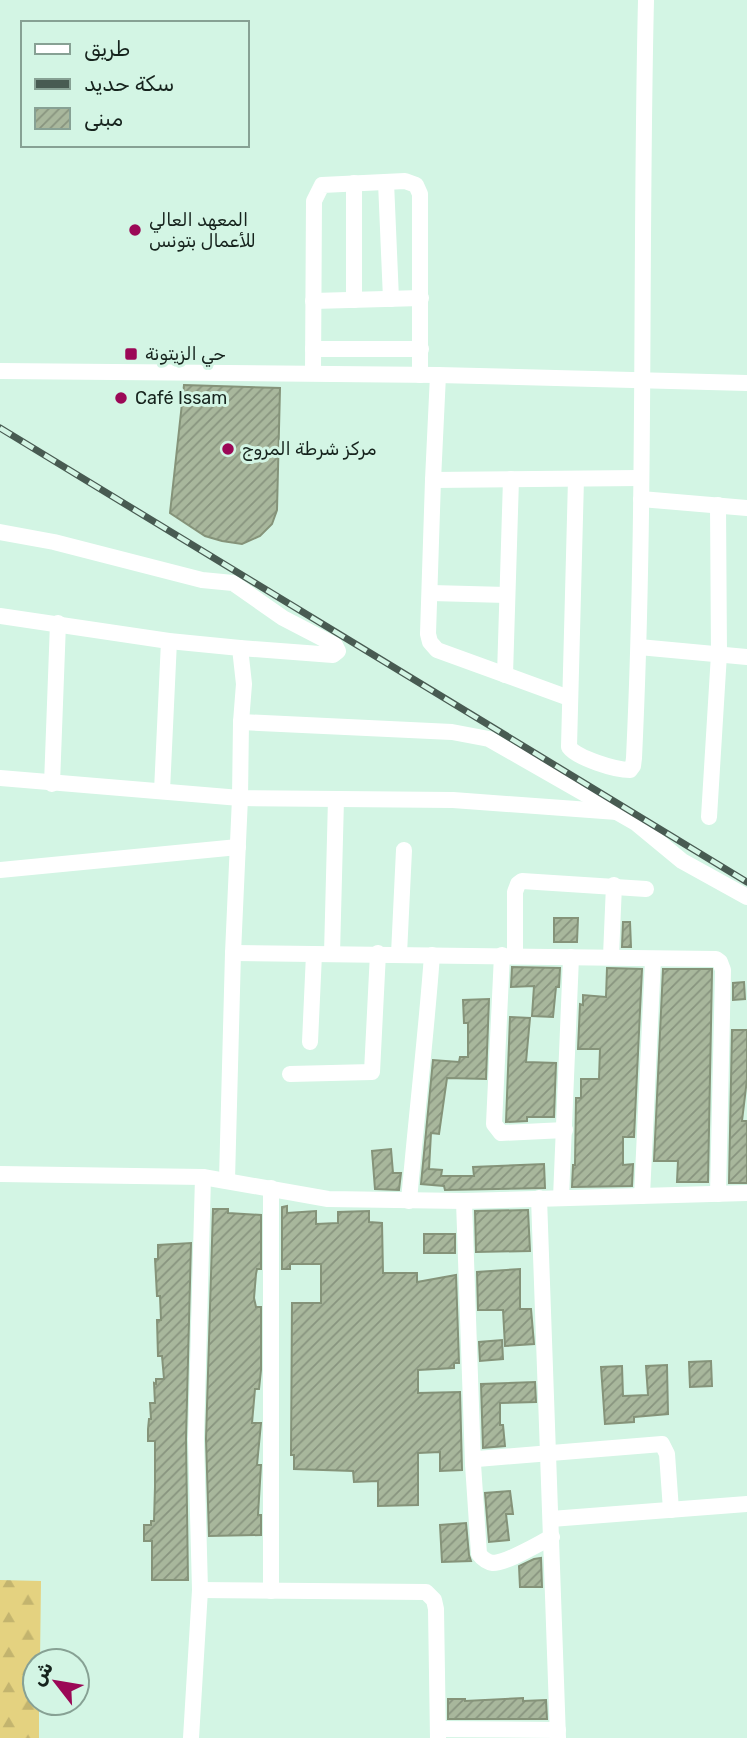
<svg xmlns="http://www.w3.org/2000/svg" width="747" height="1738" viewBox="0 0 747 1738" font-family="Rubik,'Noto Sans Arabic',sans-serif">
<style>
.forest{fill:url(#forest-firs)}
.building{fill:url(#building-hatch);stroke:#859379;stroke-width:2}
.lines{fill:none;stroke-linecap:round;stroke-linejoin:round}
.minor{stroke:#fff;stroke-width:16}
.rail-casing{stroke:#485b52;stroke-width:7}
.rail{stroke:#d3f5e4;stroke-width:4.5;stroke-dasharray:13;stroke-linecap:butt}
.poi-dot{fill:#9b0856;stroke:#d3f5e4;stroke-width:2.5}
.labels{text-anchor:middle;stroke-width:6;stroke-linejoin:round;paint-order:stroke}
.poi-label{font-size:18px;fill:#16231d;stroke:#d3f5e4;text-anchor:start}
</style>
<defs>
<pattern id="forest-firs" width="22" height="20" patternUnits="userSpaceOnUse" patternTransform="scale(1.75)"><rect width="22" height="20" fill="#e4d280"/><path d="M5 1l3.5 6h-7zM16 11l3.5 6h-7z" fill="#c3b46e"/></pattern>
<pattern id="building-hatch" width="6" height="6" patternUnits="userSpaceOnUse" patternTransform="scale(1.75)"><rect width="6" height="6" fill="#a8b79c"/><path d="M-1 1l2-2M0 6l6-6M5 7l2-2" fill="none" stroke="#88947f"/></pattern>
</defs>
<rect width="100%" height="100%" fill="#d3f5e4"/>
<!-- forest -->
<path class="forest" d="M0 1580 41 1581 40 1661H35V1703H39V1738H0Z"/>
<!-- building -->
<g class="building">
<path d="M184 385 280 388 277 510 272 524 260 536 242 544 222 541 205 536 170 513Z"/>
<path d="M554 918H578L577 942H554Z"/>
<path d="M623 922H630L631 947H622Z"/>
<path d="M512 967 560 968 559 987H556L553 1017 532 1016 534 986 511 987Z"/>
<path d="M607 968 642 969 634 1137H623V1165L633 1164 632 1186 572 1187 573 1165H575L576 1098H581V1079H599L600 1049H578L580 1004 583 1005V995L606 997Z"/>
<path d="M663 969H712V972L708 1182H677L678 1161H654Z"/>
<path d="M744 982 745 999 733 1000V983Z"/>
<path d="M489 999 486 1079 447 1078 439 1134 431 1133 429 1169 442 1170 441 1176H474L473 1167 544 1164 545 1188 445 1190 444 1186 421 1184 433 1060 459 1062 460 1057H468V1023H464L463 1000Z"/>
<path d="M510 1017 530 1018 526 1062 556 1063 554 1117H527V1121L506 1122Z"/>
<path d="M732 1030H747V1079L742 1121H747V1183H729Z"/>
<path d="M391 1149 393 1173H401L399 1190 375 1189 372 1151Z"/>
<path d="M287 1206V1213L316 1211V1224L338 1223V1212L369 1211V1222L382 1223 383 1273H417V1282L456 1275 459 1363H454V1368L418 1370V1393L460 1392 462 1470 440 1471V1452L418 1453V1505L378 1506V1481L354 1482 353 1471 294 1469V1455H291L292 1303H321V1264H290V1269H282V1207Z"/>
<path d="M213 1209H228V1213L261 1215V1269H257L256 1274 254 1298 256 1307H261V1370L259 1389H255L252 1423H261L257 1465H261L258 1515H261V1535L209 1536 206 1439Z"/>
<path d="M528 1210 530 1251 476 1252 475 1211Z"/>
<rect x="424" y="1234" width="31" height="19"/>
<path d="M191 1243 186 1439 188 1580H152V1541H144V1525H151V1521H154L155 1487V1441H148V1429L149 1419H151L150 1403H155L154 1383 156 1384V1379H164L162 1356H158L157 1320H161L160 1296H157L155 1259H158V1245Z"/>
<path d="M520 1269V1309H531L534 1344 505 1346 503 1310H478L477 1272Z"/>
<path d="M502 1340 503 1359 480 1361 479 1342Z"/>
<path d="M711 1361 712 1386 690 1387 689 1362Z"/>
<path d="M667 1365 668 1414 634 1417V1422L605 1424 601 1367 622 1366 623 1396 648 1395 646 1366Z"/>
<path d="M535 1382 536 1402 500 1403V1425H503L505 1446 483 1448 481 1384Z"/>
<path d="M510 1491 513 1514H506L509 1540 489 1542 485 1493Z"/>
<path d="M466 1523 469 1555 471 1561 442 1562 440 1525Z"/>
<path d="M541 1558 542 1587H520L519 1566 534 1559Z"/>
<path d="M523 1698V1701L546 1700 547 1719H448V1699H465V1701Z"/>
</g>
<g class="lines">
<!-- minor -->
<g class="minor">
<path d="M386 182 391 299"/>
<path d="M354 300V183"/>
<path d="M313 301 421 298"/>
<path d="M313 349H421"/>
<path d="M0 371 438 375 747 383"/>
<path d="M313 373 314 201 322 185 405 181 416 185 420 194V375"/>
<path d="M438 375 433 480 640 478"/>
<path d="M576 479 569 747C577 758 615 770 630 770L633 766 634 758C646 506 640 253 646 0"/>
<path d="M433 480 428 634 430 642 437 650 569 698"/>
<path d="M641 499 747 508"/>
<path d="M0 532 54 542 202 580 233 583 283 618 335 645 338 651 333 655 240 648"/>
<path d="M431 593 507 595"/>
<path d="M0 616 169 641 240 648 244 684 241 722 240 798 233 953 227 1180"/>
<path d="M639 647 747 657"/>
<path d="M505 675 511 479"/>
<path d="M241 722 452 732 489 739 636 823 682 861 747 897"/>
<path d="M0 778 240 798 453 800 617 812"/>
<path d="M52 784 58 623"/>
<path d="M162 791 169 641"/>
<path d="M709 817 719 654 718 505"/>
<path d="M0 870 238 847"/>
<path d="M233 953 716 959 720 962 723 970 718 1194"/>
<path d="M332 954 336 799"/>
<path d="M399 954 404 850"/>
<path d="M502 955 494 1124 501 1133 565 1130"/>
<path d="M515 955V892L518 884 522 881 646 889"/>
<path d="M611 956 614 885"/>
<path d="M310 1042 314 954"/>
<path d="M290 1074 372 1072 378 953"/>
<path d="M0 1174 203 1177 328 1199 464 1201 747 1193"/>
<path d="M642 1196 653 959"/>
<path d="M539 1198 558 1738"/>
<path d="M561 1198 571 957"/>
<path d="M409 1201C416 1119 426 1037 432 955"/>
<path d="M464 1201 473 1464"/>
<path d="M551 1519 747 1504"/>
<path d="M552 1537C538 1544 507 1563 493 1563 486 1562 482 1558 479 1554L473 1464 477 1459 662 1444 667 1454 671 1510"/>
<path d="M200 1590 426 1592 434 1600 436 1609 438 1738"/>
<path d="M271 1591V1188"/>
<path d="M438 1729 558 1730"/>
<path d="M191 1738 200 1590 196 1439 203 1177"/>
</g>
<!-- rail casing -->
<g class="rail-casing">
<path id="rail" d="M0 428 747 882"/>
</g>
<!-- rail -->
<use href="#rail" class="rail"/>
</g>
<!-- markers -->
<g class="poi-dot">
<circle cx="135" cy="230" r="7"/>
<rect x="124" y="347" width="14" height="14" rx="3.5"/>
<circle cx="121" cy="398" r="7"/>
<circle cx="228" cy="449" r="7"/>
</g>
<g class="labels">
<!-- poi labels -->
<g class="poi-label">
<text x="149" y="226">المعهد العالي<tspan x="149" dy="21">للأعمال بتونس</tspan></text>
<text x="145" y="360">حي الزيتونة</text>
<text x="135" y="404">Café Issam</text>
<text x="242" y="455">مركز شرطة المروج</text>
</g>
</g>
<!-- legend -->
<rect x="21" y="21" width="228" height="126" fill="#d3f5e4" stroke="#87a194" stroke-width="2"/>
<rect x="35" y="44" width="35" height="10" fill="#ffffff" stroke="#87a194" stroke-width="2"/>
<text x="84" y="56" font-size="21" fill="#16231d">طريق</text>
<rect x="35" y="79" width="35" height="10" fill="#485b52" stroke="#87a194" stroke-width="2"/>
<text x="84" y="91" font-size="21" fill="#16231d">سكة حديد</text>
<rect x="35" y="108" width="35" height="21" fill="url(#building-hatch)" stroke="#87a194" stroke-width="2"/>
<text x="84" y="126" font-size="21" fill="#16231d">مبنى</text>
<!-- north arrow -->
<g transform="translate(56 1682) rotate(301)"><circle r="33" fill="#d3f5e4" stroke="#87a194" stroke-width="2"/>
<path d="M0-5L12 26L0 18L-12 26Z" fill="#9b0856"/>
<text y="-10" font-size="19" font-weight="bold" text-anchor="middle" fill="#16231d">ش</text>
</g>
</svg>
